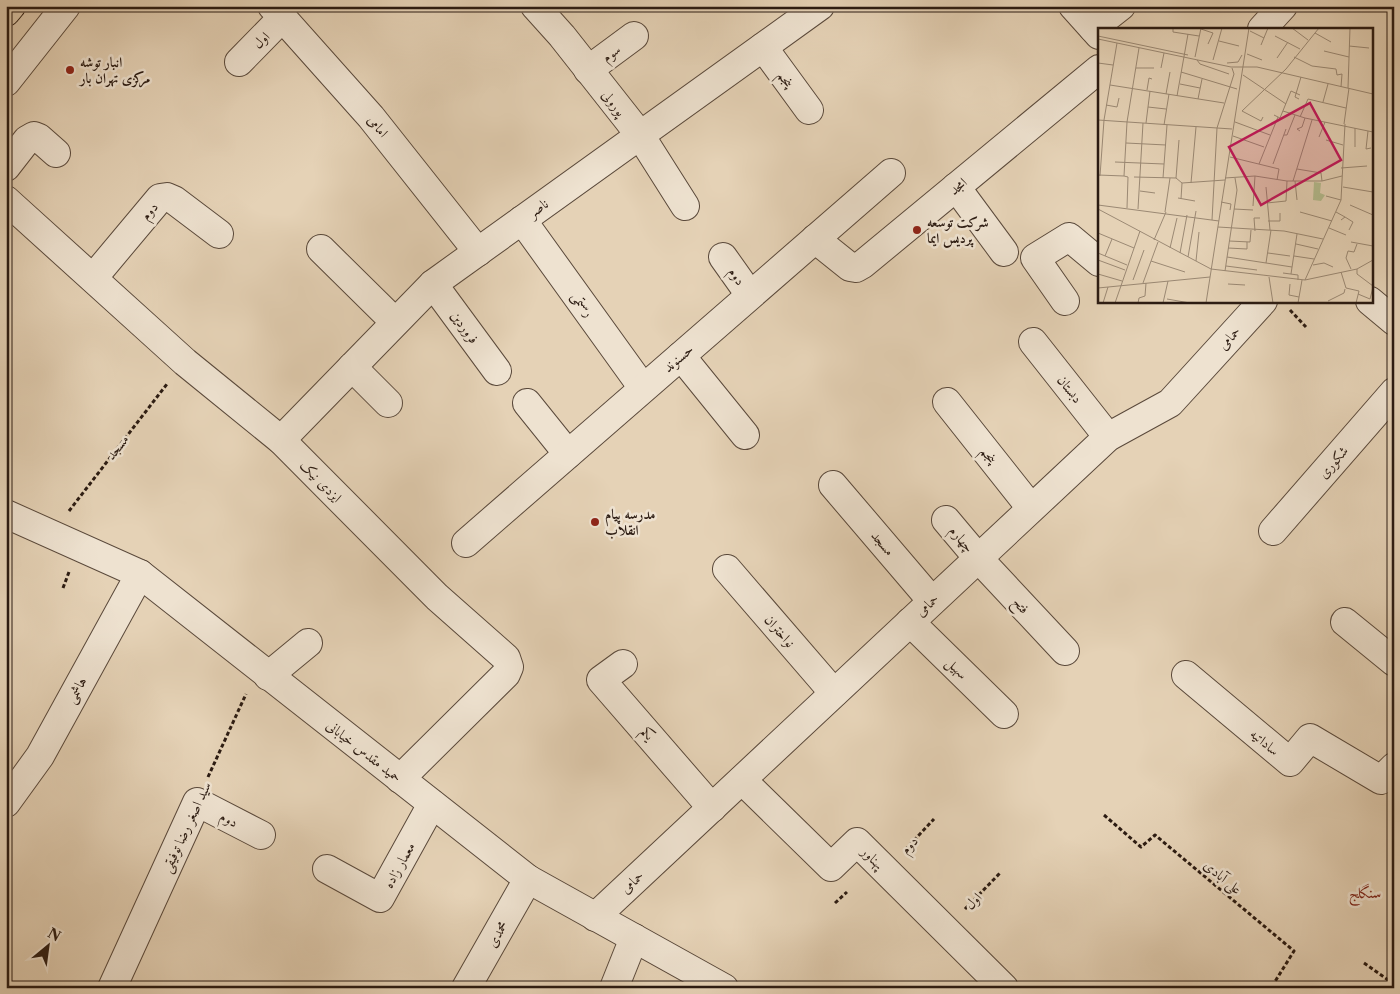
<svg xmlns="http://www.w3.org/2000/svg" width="1400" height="994" viewBox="0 0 1400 994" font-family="'Libre Caslon Text',Amiri,serif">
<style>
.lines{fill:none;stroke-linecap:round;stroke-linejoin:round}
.minor-casing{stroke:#5a493b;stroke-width:30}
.major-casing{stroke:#2b1b12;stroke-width:30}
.path{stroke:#2b1b12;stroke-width:3;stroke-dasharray:4 2.5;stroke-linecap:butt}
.minor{stroke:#eee2d0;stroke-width:28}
.major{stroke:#e5d2b6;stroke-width:28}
.poi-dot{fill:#8f2418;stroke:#eee2d0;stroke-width:2}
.labels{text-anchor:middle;stroke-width:5;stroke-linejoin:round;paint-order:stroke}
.street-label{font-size:14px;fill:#2b1b12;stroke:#eee2d0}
.poi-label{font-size:14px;font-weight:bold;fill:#2b1b12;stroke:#eee2d0;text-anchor:start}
.neighbourhood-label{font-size:15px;fill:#7a1f14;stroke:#eee2d0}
.inset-road{fill:none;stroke:#9b8974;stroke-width:1}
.view{fill:#c2185b;fill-opacity:0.15;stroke:#c2185b;stroke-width:2.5}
.inset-edge{fill:none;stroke:#2b1b12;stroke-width:2.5}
</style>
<rect width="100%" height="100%" fill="#e5d2b6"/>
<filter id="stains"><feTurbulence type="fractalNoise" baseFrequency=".004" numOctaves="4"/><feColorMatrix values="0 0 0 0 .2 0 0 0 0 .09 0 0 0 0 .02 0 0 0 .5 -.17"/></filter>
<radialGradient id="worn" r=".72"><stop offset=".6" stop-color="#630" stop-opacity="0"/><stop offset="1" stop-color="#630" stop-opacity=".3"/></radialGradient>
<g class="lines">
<!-- minor casing -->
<g class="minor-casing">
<g id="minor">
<path d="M272 6 371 117 478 252"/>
<path d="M535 6 562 36 640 135 685 206"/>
<path d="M1073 6 1099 35"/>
<path d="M1093 28 1121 6"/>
<path d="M1262 29 1283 6"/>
<path d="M763 47 809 110"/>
<path d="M239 62 283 17"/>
<path d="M588 70 634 36"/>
<path d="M6 82 66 6"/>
<path d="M6 167 27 140 34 136 39 138 56 153"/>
<path d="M956 187 1004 252"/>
<path d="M6 200 185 362 281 440 437 597 506 658 509 667 506 674 400 779"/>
<path d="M522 220 643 388"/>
<path d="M815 239 850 267 856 268 863 264 1099 69"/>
<path d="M321 249 395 322"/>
<path d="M723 257 750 295"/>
<path d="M93 278 160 198 167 197 174 200 219 234"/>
<path d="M433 284 497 371"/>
<path d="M1065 301 1035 258 1069 237 1099 262"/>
<path d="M1370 301 1394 321"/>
<path d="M1033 342 1108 437"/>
<path d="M681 356 745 435"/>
<path d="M352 367 388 403"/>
<path d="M947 402 1031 508"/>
<path d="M527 403 568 454"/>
<path d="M281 440 433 284 820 6"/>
<path d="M833 485 932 601"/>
<path d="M6 514 140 574 528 879 724 988"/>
<path d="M946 520 978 558 1065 651"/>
<path d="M1273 531 1394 392"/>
<path d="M466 543 891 173"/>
<path d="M727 569 834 693"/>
<path d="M910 622 1004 714"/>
<path d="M1345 622 1394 662"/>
<path d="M623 664 601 680 712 808"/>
<path d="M1186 675 1290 762 1310 738 1381 780 1394 767"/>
<path d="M268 676 308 643"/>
<path d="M742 780 831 867 857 842 1004 988"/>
<path d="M6 803 40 756 140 574"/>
<path d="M327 869 380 898 432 804"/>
<path d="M595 917 1108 437 1170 403 1263 301"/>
<path d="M112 988 197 802 261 835"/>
<path d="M466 988 528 879"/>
<path d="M614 988 634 938"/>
</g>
</g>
<!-- major casing -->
<g class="major-casing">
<path id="major" d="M6 12 11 6"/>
</g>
<!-- path -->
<g class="path">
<path d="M1290 310 1306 327"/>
<path d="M69 511 167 384"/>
<path d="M63 588 69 572"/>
<path d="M208 777 246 694"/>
<path d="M1104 815 1141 847 1155 835 1294 951 1271 988"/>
<path d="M905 850 934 819"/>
<path d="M835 903 847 892"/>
<path d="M965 909 1001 872"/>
<path d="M1364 963 1394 984"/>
</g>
<!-- minor -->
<use href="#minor" class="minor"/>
<!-- major -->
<use href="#major" class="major"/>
</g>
<!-- markers -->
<g class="poi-dot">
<circle cx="70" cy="70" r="5"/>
<circle cx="917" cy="230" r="5"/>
<circle cx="595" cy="522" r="5"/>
</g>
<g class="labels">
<!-- street labels -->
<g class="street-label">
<text transform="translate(261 40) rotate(-45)" y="5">اول</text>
<text transform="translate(611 53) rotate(-37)" y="5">سوم</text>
<text transform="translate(786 79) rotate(54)" y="5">پنجم</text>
<text transform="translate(614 103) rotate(52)" y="5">پورولی</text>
<text transform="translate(378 126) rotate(51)" y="5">امامی</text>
<text transform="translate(958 186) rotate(-40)" y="5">امجد</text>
<text transform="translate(538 208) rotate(-36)" y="5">ناصر</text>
<text transform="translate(149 211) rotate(-50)" y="5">دوم</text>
<text transform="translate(737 276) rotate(55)" y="5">دوم</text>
<text transform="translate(583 304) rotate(55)" y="5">رستمی</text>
<text transform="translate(465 327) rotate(54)" y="5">فروردین</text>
<text transform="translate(1229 338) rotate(-48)" y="5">حمامی</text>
<text transform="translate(678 358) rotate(-41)" y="5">حسنوند</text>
<text transform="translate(1070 389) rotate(52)" y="5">دبستان</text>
<text transform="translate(117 447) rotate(-52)" y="5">مسجد</text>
<text transform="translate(989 455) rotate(51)" y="5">پنجم</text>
<text transform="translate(1333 462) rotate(-49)" y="5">شکوری</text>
<text transform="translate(321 481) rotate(45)" y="5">ایزدی نیک</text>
<text transform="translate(962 539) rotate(50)" y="5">چهارم</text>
<text transform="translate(883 543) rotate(50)" y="5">مسجد</text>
<text transform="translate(927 605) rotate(-43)" y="5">حمامی</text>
<text transform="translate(1021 605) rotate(47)" y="5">فتح</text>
<text transform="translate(780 631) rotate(49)" y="5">نواختران</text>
<text transform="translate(957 668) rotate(45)" y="5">سهیل</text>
<text transform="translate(76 690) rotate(-61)" y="5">هاشمی</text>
<text transform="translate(648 733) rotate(49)" y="5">یکم</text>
<text transform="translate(1265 742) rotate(40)" y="5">ساداتیه</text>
<text transform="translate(364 751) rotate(38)" y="5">حمید مقدس خیابانی</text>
<text transform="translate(229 819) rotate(27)" y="5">دوم</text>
<text transform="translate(186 827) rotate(-65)" y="5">سید اصغر رضا توفیقی</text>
<text transform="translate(909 845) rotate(-47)" y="5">دوم</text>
<text transform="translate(873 858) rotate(45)" y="5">پهناور</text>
<text transform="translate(399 865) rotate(-61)" y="5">معمار زاده</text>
<text transform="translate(1223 877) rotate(40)" y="5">علی آبادی</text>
<text transform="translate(632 882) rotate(-43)" y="5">حمامی</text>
<text transform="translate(973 901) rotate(-46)" y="5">اول</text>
<text transform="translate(497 934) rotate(-61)" y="5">محمدی</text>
</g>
<!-- poi labels -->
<g class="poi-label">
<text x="80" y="67">انبار توشه<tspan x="80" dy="16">مرکزی تهران بار</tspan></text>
<text x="927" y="227">شرکت توسعه<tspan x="927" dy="16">پردیس ایما</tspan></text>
<text x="605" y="519">مدرسه پیام<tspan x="605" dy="16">انقلاب</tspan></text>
</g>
<!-- neighbourhood labels -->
<g class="neighbourhood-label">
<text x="1365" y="898">سنگلج</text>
</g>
</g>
<!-- overview -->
<g transform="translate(1098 28)">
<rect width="275" height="275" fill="#e5d2b6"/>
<path d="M216 154 223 155 222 165 227 167 223 173 215 172Z" fill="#b4bc8e"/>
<path class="inset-road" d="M75 0V4L101 8M194 0 210 12M103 1 115 5 110 16M152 3 166 10M217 5 233 14M0 8 90 27M177 8 202 21M0 11 133 39H159L275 66M121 13 141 18M163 17 170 0M251 18 271 20M226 23 251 29M149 26 164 32M97 29 103 0M196 29 214 38 238 41 239 47 244 46 243 59M179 30 190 14M99 32 102 36 131 46M115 32 124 0M0 35 15 37M129 35 140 34 144 27M38 40H56M63 40 66 25M83 44 139 61M145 47 188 76M82 56 102 60M12 57 126 75M250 60 252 0M49 62 51 50 54 51M68 66 72 44M79 68 90 6M100 71 104 51M201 71 197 69 203 49M225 74 230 56M8 77 19 79 21 70M50 79 68 81M185 83 207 90 275 104M176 87 182 90 193 63 202 67M165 89 163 93 144 83 188 41 221 0M202 89 210 71 248 80M0 92 134 101M137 94 172 107M48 95 52 63M246 96 251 60M66 97 71 66M257 100V119M202 103 199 101 204 99 207 90M270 103 268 121 273 120M186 107H189L197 87M135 108 166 119M221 109 227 94M228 112 245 117M28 115 68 117M132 129 181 141 179 152M17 134 66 136M161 136 180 89M175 136 188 101M243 140 269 138M199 141 223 145 224 153M0 147 26 148M2 148 6 92 19 15M26 148 29 94 41 20M26 148 30 149 29 180M36 149 78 150 84 155 127 152M65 150 69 97M78 150 81 112M127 150 157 148 189 153H224L244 148M195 153 214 92M197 153 199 172M93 155 98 99M168 159 172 202M245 159 275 164M42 163 57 165M228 168 243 172M80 170 97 173M83 171 84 155M123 174 133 176 132 182M169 175 188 173 189 153M0 177 121 193M252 177 275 187M155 178 157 148M0 181 113 241 207 252 259 241 275 232M40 181 45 95M136 181 155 182M67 184 72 150M202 184 234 193M238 184 247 189 243 192M247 189 255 194 251 202M114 192 119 100 136 46 134 40M170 193H182V185M120 199 186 203 225 211M231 200 248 207M157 203 156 190H162M0 205 36 220M56 212 68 184M131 213 152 214 153 202M253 214 275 218M198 216 220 221M72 220 79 190M130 220 149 221V214M0 225 29 237M82 225 89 187M170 225 192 228M7 228 14 211M196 228 216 231M90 229 98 183M129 229 194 239M0 232 27 242M53 233 87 244M98 233 101 204M168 235 173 202M215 237 226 235 235 239M128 238 159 242M253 241 248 230 250 223 256 224 259 216M259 241V246L275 258M127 243 139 162 137 150M243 244 248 260M185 245 200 247V252M0 246 24 253M193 246 199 206M171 249 175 275M35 252 46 222M207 252 243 172 247 96M45 255 60 214M130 256 147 257M192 256 191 267 201 269M0 260 112 249M248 260 261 263 258 275M260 266 272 271 275 259M69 271 92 275M230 273 246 265 247 261M5 275 10 259M17 275 42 203M40 275 41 270 47 268 48 255M65 275 70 253M108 275 151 0M200 275 204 252"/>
<path class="view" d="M212 75 243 132 163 177 131 119Z"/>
<rect width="275" height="275" class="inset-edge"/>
</g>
<!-- margin -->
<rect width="1400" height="994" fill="none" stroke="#e5d2b6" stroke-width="25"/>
<rect x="8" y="8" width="1385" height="979" fill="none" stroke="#2b1b12" stroke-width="2.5"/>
<rect x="12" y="12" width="1375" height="969" fill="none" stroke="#2b1b12"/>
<!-- north arrow -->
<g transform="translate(48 946) rotate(29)" stroke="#eee2d0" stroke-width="4" paint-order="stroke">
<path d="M0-4L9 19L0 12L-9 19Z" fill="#2b1b12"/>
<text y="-8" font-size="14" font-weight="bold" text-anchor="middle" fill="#2b1b12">N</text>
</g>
<rect width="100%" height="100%" filter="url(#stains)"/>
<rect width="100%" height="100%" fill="url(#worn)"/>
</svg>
